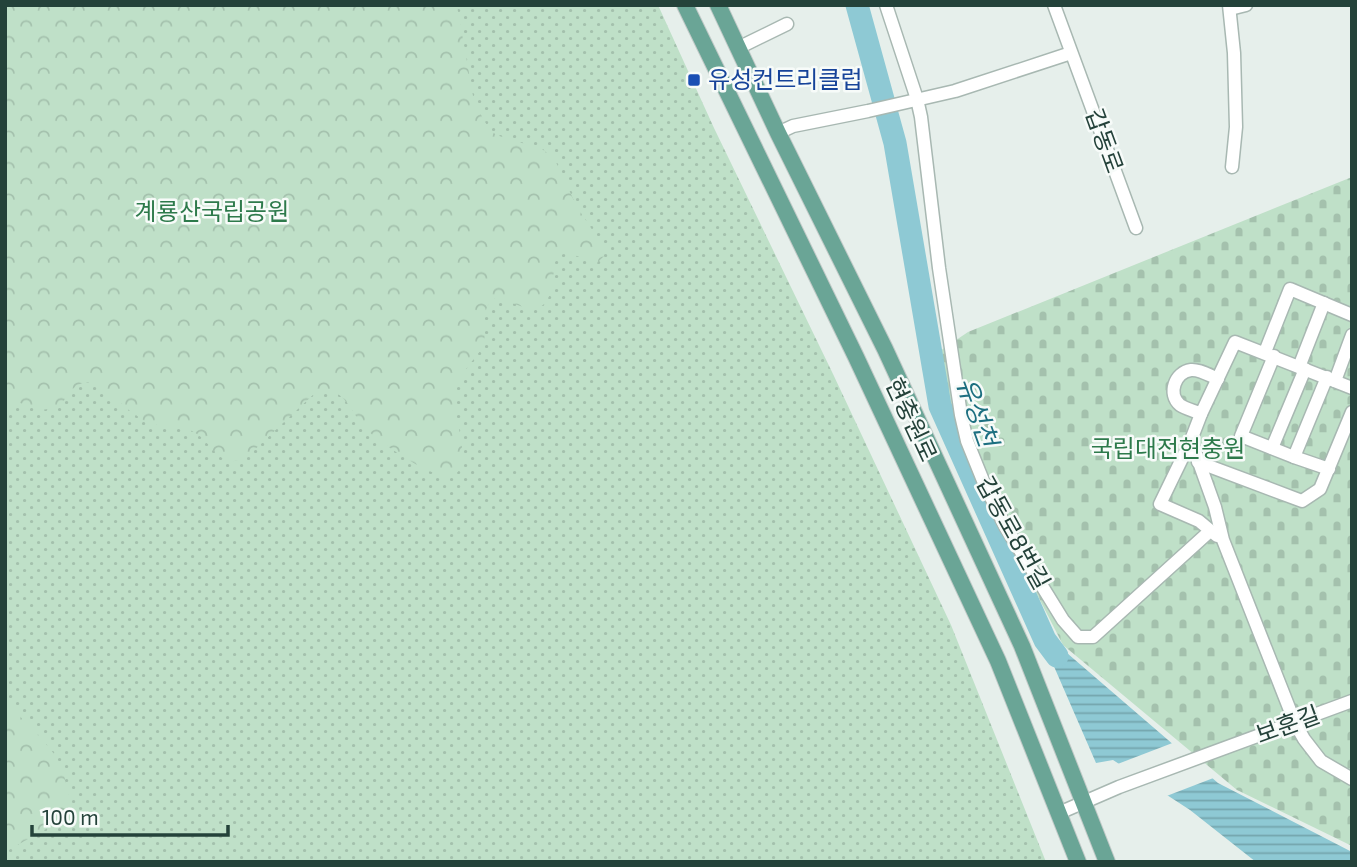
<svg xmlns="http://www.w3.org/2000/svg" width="1357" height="867" viewBox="0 0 1357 867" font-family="'Exo 2','Noto Sans KR',sans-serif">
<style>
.grass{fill:url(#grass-dots)}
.cemetery{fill:url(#cemetery-stones)}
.park{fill:url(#park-crowns)}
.water{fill:url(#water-rules)}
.pier{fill:#e6efeb}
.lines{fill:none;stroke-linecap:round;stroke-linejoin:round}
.river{stroke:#8ec9d4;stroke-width:23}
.minor-casing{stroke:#a8b8b2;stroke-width:15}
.major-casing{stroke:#c2cac8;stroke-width:18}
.minor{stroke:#fff;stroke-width:12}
.major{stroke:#6aa596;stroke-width:16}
.transit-dot{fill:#1a4fb4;stroke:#f7fbf9;stroke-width:2.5}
.labels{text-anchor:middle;stroke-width:5;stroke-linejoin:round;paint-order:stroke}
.transit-label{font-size:24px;fill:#164399;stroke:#f7fbf9;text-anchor:start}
.street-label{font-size:24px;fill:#24423a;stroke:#f7fbf9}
.park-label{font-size:24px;fill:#2d7a4b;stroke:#f7fbf9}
.water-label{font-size:26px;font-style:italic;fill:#1c6f80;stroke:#f7fbf9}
</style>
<defs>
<pattern id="grass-dots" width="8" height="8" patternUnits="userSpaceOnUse" patternTransform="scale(1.75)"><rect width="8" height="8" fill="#bfe0c8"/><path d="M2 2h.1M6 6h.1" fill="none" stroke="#a4c1ad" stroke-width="1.8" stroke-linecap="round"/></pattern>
<pattern id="cemetery-stones" width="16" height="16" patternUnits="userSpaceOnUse" patternTransform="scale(1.75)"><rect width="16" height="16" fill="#bfe0c8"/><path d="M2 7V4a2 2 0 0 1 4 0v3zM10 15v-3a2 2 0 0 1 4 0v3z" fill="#a4c1ad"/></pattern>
<pattern id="park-crowns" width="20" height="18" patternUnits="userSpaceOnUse" patternTransform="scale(1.75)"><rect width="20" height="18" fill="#bfe0c8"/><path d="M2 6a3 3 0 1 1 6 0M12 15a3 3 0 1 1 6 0" fill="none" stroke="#a4c1ad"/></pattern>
<pattern id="water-rules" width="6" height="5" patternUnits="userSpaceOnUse" patternTransform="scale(1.75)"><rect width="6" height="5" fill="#8ec9d4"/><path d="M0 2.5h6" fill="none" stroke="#74a5ad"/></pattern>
</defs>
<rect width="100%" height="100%" fill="#e6efeb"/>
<!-- grass -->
<path class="grass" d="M5 5H658L714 128 833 374 951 625 1046 862H5Z"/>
<!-- cemetery -->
<path class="cemetery" d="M1352 177V846L1237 790 1063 645 969 462 934 355 968 332Z"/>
<!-- park -->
<g class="park">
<path d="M5 5H457L473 96 481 115 488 127 496 135 542 149 554 158 577 207 601 243 604 256 597 263C584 259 570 251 557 255 550 274 558 317 523 307 514 304 505 300 496 298 477 308 490 330 482 346 480 353 474 358 470 364 459 377 454 391 455 409 457 424 471 466 454 475 438 484 378 441 366 429 355 418 349 400 335 392 328 387 322 389 315 393L250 454C244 458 238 462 230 461 217 459 208 441 197 434 179 422 167 429 150 423 145 422 140 418 136 415 123 408 106 385 92 383 75 380 68 395 60 407L42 410 17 402 5 408Z"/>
<path d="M5 702 36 732 55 755 64 775 70 801 66 811 46 829 5 852Z"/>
</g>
<!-- water -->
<path class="water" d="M1049 629 1060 647 1218 783 1352 852V862H1256L1190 810 1113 760 1096 763 1039 632Z"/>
<!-- pier -->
<path class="pier" d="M1175 742 1216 777 1164 797 1115 765Z"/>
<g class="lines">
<!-- river -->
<path class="river" d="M857 5 895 143 940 406 1045 640 1057 656"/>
<!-- minor casing -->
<g class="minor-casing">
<g id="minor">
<path d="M886 5 917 99 921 117 939 268 961 415 967 441 984 483 1005 526 1063 620 1078 637H1093L1210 531"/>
<path d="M1054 5 1136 228"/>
<path d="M1229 5 1234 53 1236 127 1232 167"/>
<path d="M1230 9 1246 5"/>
<path d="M738 48 787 24"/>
<path d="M778 133 793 126 868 111 955 91 1071 53"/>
<path d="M1265 352 1290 289 1352 315"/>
<path d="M1274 356 1241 436 1294 457"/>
<path d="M1299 367 1324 303"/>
<path d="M1327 377 1294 457 1329 469"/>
<path d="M1335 381 1352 335"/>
<path d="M1352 388 1235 342 1201 414 1191 440 1215 507 1223 540 1295 723 1304 739 1321 761 1352 779"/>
<path d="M1201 414C1195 411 1186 409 1180 405 1167 394 1175 372 1191 370 1200 369 1210 376 1218 379"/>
<path d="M1191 440 1160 504 1199 521 1217 536"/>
<path d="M1272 448 1305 369"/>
<path d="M1198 462 1302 501 1320 489 1352 412"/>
<path d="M1059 813 1119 787 1352 701"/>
</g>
</g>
<!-- major casing -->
<g class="major-casing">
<g id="major">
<path d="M685 5 856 357 998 661 1078 862"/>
<path d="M718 5 778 133 885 349 1022 646 1107 862"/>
</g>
</g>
<!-- minor -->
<use href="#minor" class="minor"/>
<!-- major -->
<use href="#major" class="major"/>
</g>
<!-- markers -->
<rect class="transit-dot" x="687" y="73" width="14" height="14" rx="3.5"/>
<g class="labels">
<!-- transit labels -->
<g class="transit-label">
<text x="708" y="88">유성컨트리클럽</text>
</g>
<!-- street labels -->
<g class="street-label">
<text transform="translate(1104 141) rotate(70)" y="8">갑동로</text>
<text transform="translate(911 420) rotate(65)" y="8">현충원로</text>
<text transform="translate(1013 533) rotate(61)" y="8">갑동로8번길</text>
<text transform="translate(1288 725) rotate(-20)" y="8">보훈길</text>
</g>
<!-- park labels -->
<g class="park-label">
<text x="212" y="220">계룡산국립공원</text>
<text x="1168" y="457">국립대전현충원</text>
</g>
<!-- water labels -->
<g class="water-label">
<text transform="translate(977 412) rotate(70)" y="9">유성천</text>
</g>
</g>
<!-- border -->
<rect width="1357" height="867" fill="none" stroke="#24423a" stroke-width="14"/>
<!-- scale -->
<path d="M32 825v10h196v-10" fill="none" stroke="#24423a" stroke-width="3.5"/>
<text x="42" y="825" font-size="21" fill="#24423a" stroke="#f7fbf9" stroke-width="5" paint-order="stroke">100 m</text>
</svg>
